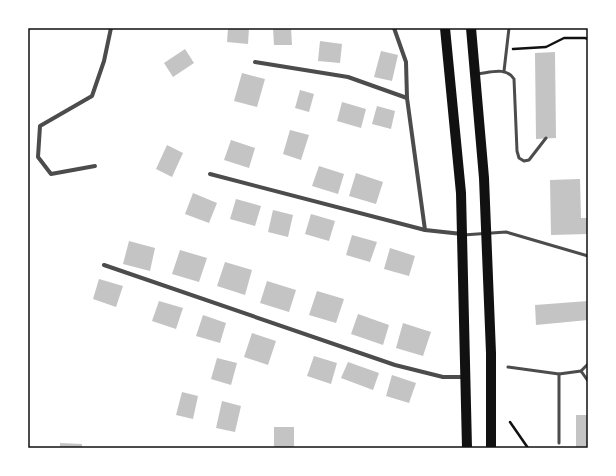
<svg xmlns="http://www.w3.org/2000/svg" width="616" height="476" viewBox="0 0 616 476" font-family="Roboto,sans-serif">
<style>
.building{fill:#c4c4c4}
.lines{fill:none;stroke-linecap:round;stroke-linejoin:round}
.path{stroke:#111;stroke-width:2.5}
.service{stroke:#4c4c4c;stroke-width:3}
.minor{stroke:#4c4c4c;stroke-width:4}
.primary{stroke:#111;stroke-width:10}
.neatline{fill:none;stroke:#111;stroke-width:1.5}
</style>
<rect width="100%" height="100%" fill="#fff"/>
<!-- building -->
<g class="building">
<path d="M228 28H249L248 44 227 42Z"/>
<path d="M273 28H291L292 45H274Z"/>
<path d="M320 41 342 44 340 63 318 61Z"/>
<path d="M185 49 194 63 173 77 164 63Z"/>
<path d="M381 51 398 55 392 81 374 77Z"/>
<path d="M555 52 556 138 536 139 535 53Z"/>
<path d="M242 73 265 79 257 107 234 101Z"/>
<path d="M300 90 314 94 309 112 295 108Z"/>
<path d="M342 102 366 109 361 128 337 121Z"/>
<path d="M377 106 395 111 391 129 372 124Z"/>
<path d="M290 130 309 135 301 160 283 154Z"/>
<path d="M231 140 255 148 249 168 224 160Z"/>
<path d="M167 145 183 153 172 177 156 169Z"/>
<path d="M319 166 344 174 338 194 312 186Z"/>
<path d="M356 173 383 182 376 204 349 196Z"/>
<path d="M580 179 581 218H588V234L551 235 550 180Z"/>
<path d="M193 193 217 203 209 223 185 214Z"/>
<path d="M236 199 261 206 255 226 230 219Z"/>
<path d="M273 210 293 215 288 237 268 232Z"/>
<path d="M311 214 335 221 329 241 305 234Z"/>
<path d="M352 235 377 242 370 262 346 255Z"/>
<path d="M129 241 155 248 150 271 123 264Z"/>
<path d="M390 248 415 256 409 276 384 269Z"/>
<path d="M180 250 207 258 199 282 172 274Z"/>
<path d="M225 262 252 270 245 295 217 286Z"/>
<path d="M99 279 123 286 116 307 93 299Z"/>
<path d="M267 281 296 290 289 312 260 303Z"/>
<path d="M317 291 344 299 336 323 309 315Z"/>
<path d="M159 301 183 308 176 329 152 321Z"/>
<path d="M588 301V320L536 325 535 305Z"/>
<path d="M358 314 389 325 383 345 351 334Z"/>
<path d="M203 315 226 323 220 343 196 336Z"/>
<path d="M403 323 431 332 423 356 396 348Z"/>
<path d="M252 333 276 341 268 365 244 357Z"/>
<path d="M314 356 337 363 331 384 307 376Z"/>
<path d="M217 358 237 363 231 385 211 379Z"/>
<path d="M348 362 379 373 373 390 341 378Z"/>
<path d="M392 375 416 383 409 403 386 396Z"/>
<path d="M182 392 198 396 193 419 176 415Z"/>
<path d="M222 401 241 406 235 432 216 428Z"/>
<rect x="576" y="415" width="12" height="33"/>
<rect x="274" y="427" width="20" height="21"/>
<path d="M60 443 82 444V448H60Z"/>
</g>
<g class="lines">
<!-- path -->
<g class="path">
<path d="M513 49 546 47 564 38H585L588 39"/>
<path d="M510 422 528 448"/>
</g>
<!-- service -->
<g class="service">
<path d="M504 71 509 28"/>
<path d="M477 74C489 73 506 66 514 79L517 151 519 158 524 161 529 160 546 138"/>
<path d="M463 235 506 232 588 256"/>
<path d="M508 367 559 374 581 371 588 364"/>
<path d="M581 371 588 381"/>
<path d="M559 374V443"/>
</g>
<!-- minor -->
<g class="minor">
<path d="M394 28 406 62 407 98"/>
<path d="M255 62 348 77 407 98 425 230"/>
<path d="M95 166 51 174 38 157 40 126 92 96 104 61 111 28"/>
<path d="M210 174 425 230 462 234"/>
<path d="M104 265 395 365 443 377H465"/>
</g>
<!-- primary -->
<g class="primary">
<path d="M445 28 461 193 467 448"/>
<path d="M471 28 484 178 491 353V448"/>
</g>
</g>
<!-- border -->
<rect width="616" height="476" fill="none" stroke="#ffffff" stroke-width="58"/>
<rect x="29" y="29" width="558" height="418" class="neatline"/>
</svg>
